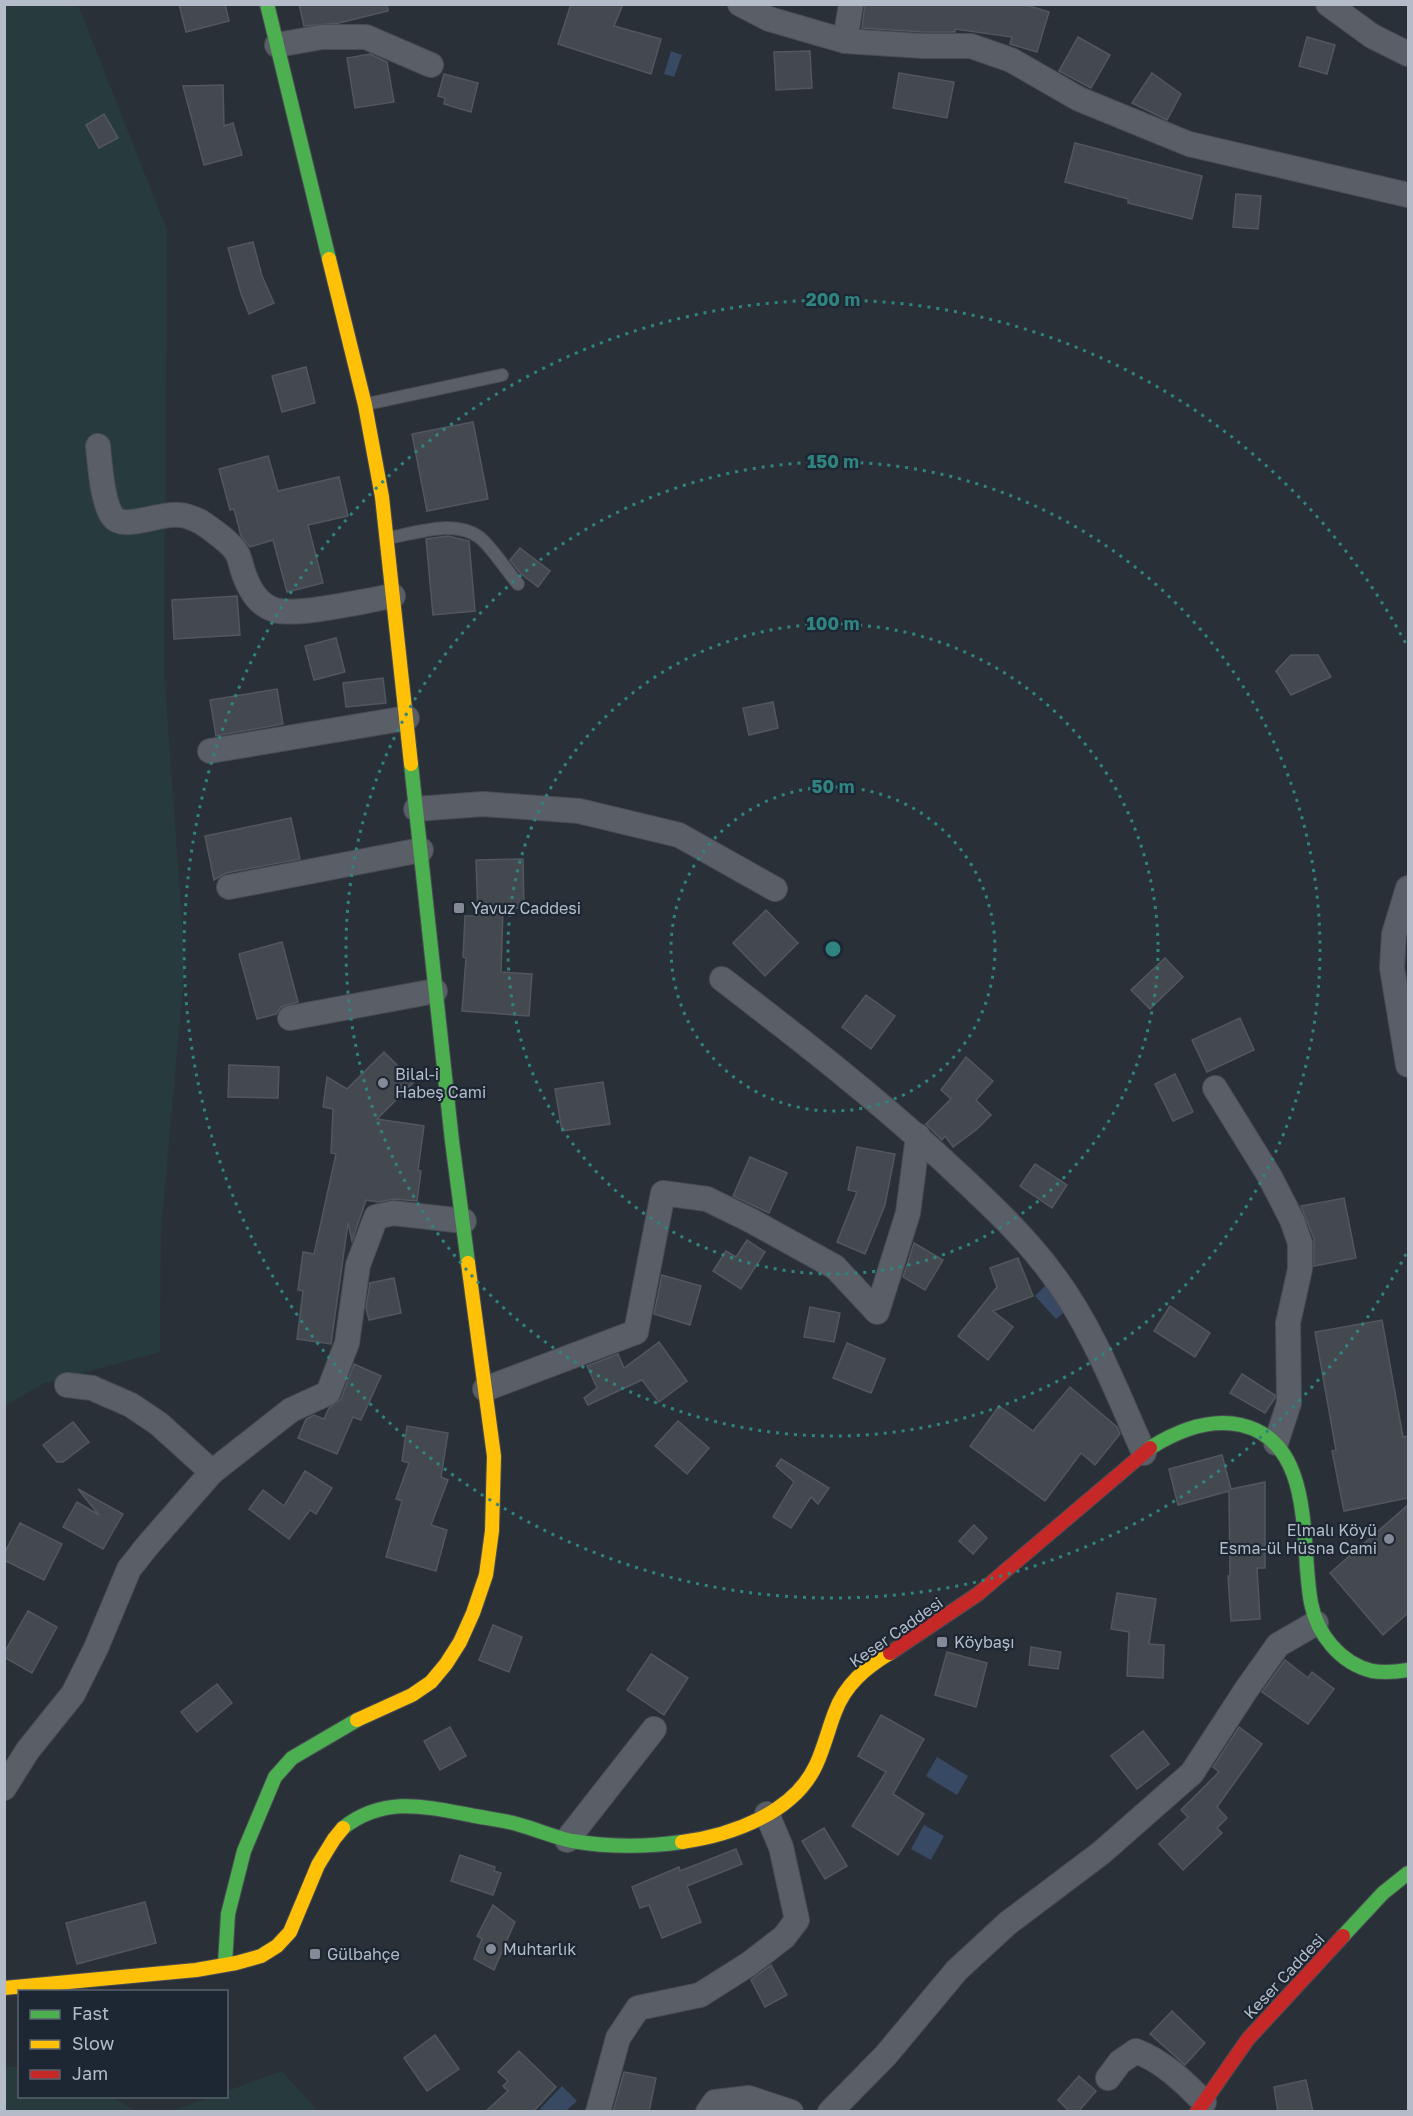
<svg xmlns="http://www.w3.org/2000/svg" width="1413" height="2116" viewBox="0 0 1413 2116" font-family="'Golos Text',sans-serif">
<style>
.green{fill:#273a3e}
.water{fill:#384963}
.building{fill:#444950;stroke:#52575f;stroke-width:1.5}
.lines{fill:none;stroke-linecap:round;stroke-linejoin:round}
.lane-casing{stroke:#484c53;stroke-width:14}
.street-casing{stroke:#484c53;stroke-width:26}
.fast-casing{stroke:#484c53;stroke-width:16}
.slow-casing{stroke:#484c53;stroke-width:16}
.jam-casing{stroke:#484c53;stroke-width:16}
.lane{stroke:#5a5e66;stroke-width:12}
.street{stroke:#5a5e66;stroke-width:24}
.fast{stroke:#4caf50;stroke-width:14}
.slow{stroke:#ffc107;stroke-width:14}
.jam{stroke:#c62828;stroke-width:14}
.ring{fill:none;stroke:#308480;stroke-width:3;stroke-dasharray:3 6}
.poi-dot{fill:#848b96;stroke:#1d2633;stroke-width:2}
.labels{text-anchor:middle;stroke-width:4.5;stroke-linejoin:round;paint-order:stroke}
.poi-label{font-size:16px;fill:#b4bcc9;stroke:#1d2633;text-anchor:start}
.street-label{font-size:16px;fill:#b4bcc9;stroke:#1d2633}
.centre{fill:#308480;stroke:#1d2633;stroke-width:3}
.ring-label{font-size:18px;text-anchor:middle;font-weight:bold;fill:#308480;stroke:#1d2633;stroke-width:4.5;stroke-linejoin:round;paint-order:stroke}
</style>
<rect width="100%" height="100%" fill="#2a3038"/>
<!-- green -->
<g class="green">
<path d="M4 5H78L167 230 164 670 185 964 161 1231 160 1352 42 1384 5 1406Z"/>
<path d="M4 2067H19L20 2096 113 2097 134 2111H5Z"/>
<path d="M282 2071 318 2111H171L212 2097 226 2096 227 2091Z"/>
</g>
<!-- water -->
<g class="water">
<path d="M671 51 682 55 674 77 664 74Z"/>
<path d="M1047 1284 1068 1309 1056 1319 1035 1296Z"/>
<path d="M937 1757 968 1776 957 1795 926 1776Z"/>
<path d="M924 1825 944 1836 931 1860 911 1849Z"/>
<path d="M562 2086 577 2101 566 2111H542L540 2109Z"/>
</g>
<!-- building -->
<g class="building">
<path d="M179 4H225L229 21 186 32Z"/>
<path d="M299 4H387L388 11 339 23 304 26Z"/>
<path d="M571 4H623L614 26 661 39 651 74 558 44Z"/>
<path d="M865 4H1023L1049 12 1037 52 1010 44 1012 37 955 29V32H923L862 28Z"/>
<path d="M1078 37 1110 55 1091 88 1059 71Z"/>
<path d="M1307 37 1335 45 1327 74 1299 66Z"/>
<path d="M810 51 812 88 776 90 774 52Z"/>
<path d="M370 54 387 62 394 102 355 108 347 58Z"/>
<path d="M899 73 954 82 947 118 893 108Z"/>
<path d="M1152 73 1181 94 1167 120 1132 103Z"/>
<path d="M444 74 478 83 471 112 444 104 445 98 438 96Z"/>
<path d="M223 85 224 126 233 123 242 155 204 165 183 86Z"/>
<path d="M104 114 118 138 99 148 86 125Z"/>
<path d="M1075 143 1202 176 1192 219 1128 203V199L1065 182Z"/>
<path d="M1236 194 1261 196 1258 229 1233 227Z"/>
<path d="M253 242 262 276 274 303 249 314 241 294 228 248Z"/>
<path d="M306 367 315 403 282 412 272 376Z"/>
<path d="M473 422 488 499 427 511 412 434Z"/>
<path d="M268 456 278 491 339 477 348 516 308 525 323 583 287 592 273 540 250 547 241 536 234 509 230 510 219 469Z"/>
<path d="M448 536 469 541 475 611 433 615 426 539Z"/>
<path d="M520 548 550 571 538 587 520 573 510 560Z"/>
<path d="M237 596 240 635 174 639 172 600Z"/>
<path d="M336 638 345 672 314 680 305 646Z"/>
<path d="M1291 655H1318L1331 677 1291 695 1276 671Z"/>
<path d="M383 678 386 703 346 707 343 683Z"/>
<path d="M277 689 283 724 216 736 210 700Z"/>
<path d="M773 702 778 728 749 735 743 708Z"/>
<path d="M291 818 300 859 226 873 214 880 205 836Z"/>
<path d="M523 859 524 908H503L501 972 532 974 529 1016 462 1011 466 958 463 957 465 916H478L476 860Z"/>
<path d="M766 910 798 943 765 976 733 943Z"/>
<path d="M282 942 298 1002 281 1007 276 1014 257 1019 239 954Z"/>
<path d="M1165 958 1183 977 1150 1009 1131 990Z"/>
<path d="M866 995 895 1016 871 1049 842 1027Z"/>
<path d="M1240 1018 1254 1050 1207 1072 1192 1040Z"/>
<path d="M384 1052 414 1082 377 1119 424 1126 418 1170 421 1171 417 1201 394 1199 378 1202 366 1200 352 1241 348 1223 331 1344 297 1339 303 1291 298 1290 303 1252 314 1254 336 1154 331 1153 333 1109 323 1107 327 1077 347 1089Z"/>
<path d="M966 1057 993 1081 976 1100 991 1115 976 1130 953 1147 945 1136 942 1140 926 1124 951 1099 941 1090Z"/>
<path d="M229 1065 279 1067 278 1098 228 1097Z"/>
<path d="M1175 1074 1193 1112 1173 1121 1155 1084Z"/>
<path d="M603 1082 610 1124 562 1131 555 1089Z"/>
<path d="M857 1147 895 1154 885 1205 865 1254 837 1242 857 1192 848 1190Z"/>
<path d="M750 1157 787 1173 769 1213 733 1196Z"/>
<path d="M1035 1164 1067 1185 1052 1208 1020 1186Z"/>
<path d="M1344 1198 1356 1258 1314 1266V1239L1301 1206Z"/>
<path d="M747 1240 765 1252 741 1289 713 1271 726 1251 736 1257Z"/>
<path d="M914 1243 943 1260 925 1290 903 1277Z"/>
<path d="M1018 1258 1033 1296 993 1311 1013 1327 988 1360 958 1336 997 1287 990 1268Z"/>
<path d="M662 1275 701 1286 690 1325 654 1314Z"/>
<path d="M394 1278 401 1313 369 1320 366 1308 370 1283Z"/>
<path d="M1170 1306 1210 1333 1195 1357 1154 1331Z"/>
<path d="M810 1307 840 1313 834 1342 804 1337Z"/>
<path d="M1382 1320 1403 1437 1408 1436V1498L1344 1511 1332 1451 1336 1450 1315 1332Z"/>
<path d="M659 1342 687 1381 659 1402 642 1380 588 1405 584 1398 597 1388 587 1366 618 1354 624 1368Z"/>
<path d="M847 1343 885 1359 871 1393 833 1378Z"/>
<path d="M354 1364 381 1376 361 1420 353 1417 337 1454 298 1438 306 1419 314 1415 324 1419 329 1408 341 1399Z"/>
<path d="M1242 1374 1275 1395V1398L1265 1413 1230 1393Z"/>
<path d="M1070 1387 1117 1427 1120 1434 1095 1465 1081 1453 1045 1501 970 1446 999 1406 1033 1431Z"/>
<path d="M678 1421 709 1448 687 1474 655 1446Z"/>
<path d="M73 1422 89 1442 63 1462H57L43 1445Z"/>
<path d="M407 1426 448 1433 441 1477 448 1480 431 1525 447 1530 436 1571 386 1557 402 1501 396 1499 409 1463 402 1461Z"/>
<path d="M1222 1455 1231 1489 1265 1482V1568H1257L1260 1619 1231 1621 1228 1576H1230L1229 1491 1178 1505 1169 1469Z"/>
<path d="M781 1459 829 1488 818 1504 811 1497 791 1528 773 1517 794 1482 776 1466Z"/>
<path d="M305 1471 332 1488 316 1514 310 1510 289 1539 249 1509 263 1490 284 1506Z"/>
<path d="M78 1489 123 1514 103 1549 63 1527 77 1502 99 1515Z"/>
<path d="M1408 1505V1613L1383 1635 1330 1573Z"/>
<path d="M20 1523 62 1544 44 1580 4 1560V1554Z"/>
<path d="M974 1525 987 1538 973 1554 959 1541Z"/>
<path d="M1117 1593 1156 1599 1149 1644 1164 1645 1163 1678 1127 1676 1129 1632 1111 1629Z"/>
<path d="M28 1611 57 1627 32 1673 4 1657V1653Z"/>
<path d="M493 1625 522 1637 509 1672 479 1660Z"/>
<path d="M1031 1647 1061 1652 1058 1669 1029 1665Z"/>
<path d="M947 1652 987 1663 976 1707 935 1695Z"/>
<path d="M651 1654 688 1678 664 1715 627 1690Z"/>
<path d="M1285 1660 1308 1678 1312 1672 1334 1689 1308 1724 1262 1692Z"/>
<path d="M217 1684 232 1703 197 1732 181 1712Z"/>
<path d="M881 1715 924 1739 893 1794 924 1814 898 1855 852 1826 886 1772 858 1756Z"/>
<path d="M450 1727 466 1756 440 1770 424 1741Z"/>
<path d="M1239 1727 1262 1744 1217 1807 1227 1818 1217 1828 1222 1833 1183 1870 1159 1844 1188 1817 1181 1810 1219 1772 1213 1767Z"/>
<path d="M1143 1731 1169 1764 1137 1789 1111 1756Z"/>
<path d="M824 1828 847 1866 825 1879 802 1841Z"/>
<path d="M736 1849 742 1864 687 1886 701 1922 662 1938 649 1905 640 1908 632 1887 679 1867 680 1871Z"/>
<path d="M460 1855 495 1867 494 1871 501 1873 493 1895 451 1881Z"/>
<path d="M145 1902 156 1943 77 1964 66 1923Z"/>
<path d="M493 1905 515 1922 494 1970 474 1959 482 1939 477 1936Z"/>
<path d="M771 1965 787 1995 765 2007 751 1980Z"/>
<path d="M1172 2011 1205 2043 1185 2065 1150 2034Z"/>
<path d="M435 2035 459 2069 427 2091 404 2058Z"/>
<path d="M519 2051 556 2087 533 2112H485L508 2091 503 2086 508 2081 498 2072Z"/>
<path d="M624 2072 656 2078 649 2112H613Z"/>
<path d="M1079 2076 1096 2091 1078 2112H1070L1058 2100Z"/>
<path d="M1306 2080 1313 2112H1278L1274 2087Z"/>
</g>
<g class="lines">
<!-- lane casing -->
<g class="lane-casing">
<g id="lane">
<path d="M367 404 502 375"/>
<path d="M388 538C416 533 454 519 479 537 491 546 507 571 518 584"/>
</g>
</g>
<!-- street casing -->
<g class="street-casing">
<g id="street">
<path d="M740 4 769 19 845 41 923 46H971L1011 60 1079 99 1189 144 1408 195"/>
<path d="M1328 4 1372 36 1408 54"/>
<path d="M845 41 851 4"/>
<path d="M277 45 322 37H366L431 65"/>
<path d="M98 446C100 464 102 503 113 517 123 531 162 512 179 515 185 515 195 519 201 522 210 528 234 545 238 555 241 562 242 570 245 577 251 592 259 605 275 610 297 617 367 600 393 596"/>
<path d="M210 751 407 718"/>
<path d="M416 809 483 804 579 811 679 835 775 889"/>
<path d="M229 887 421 850"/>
<path d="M1408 888 1394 934 1392 968 1408 1065"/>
<path d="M722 979C804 1042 885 1105 960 1176 992 1206 1027 1239 1053 1275 1093 1328 1117 1393 1144 1453"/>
<path d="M290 1018 435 991"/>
<path d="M1215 1088 1270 1177 1292 1220 1300 1243V1269L1288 1323 1289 1403 1276 1443"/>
<path d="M67 1385 92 1388 131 1405 159 1424 212 1472"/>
<path d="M485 1389 636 1332 663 1193 707 1199 750 1220 835 1267 877 1312 908 1213 918 1136"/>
<path d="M4 1788 28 1750 73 1694 96 1648 129 1569 148 1545 212 1472 291 1410 328 1393 347 1343 358 1265 376 1217 393 1213 464 1221"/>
<path d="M567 1840 654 1729"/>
<path d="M1108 2078 1120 2062 1136 2051C1164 2062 1183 2081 1204 2102"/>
<path d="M598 2112 618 2038 638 2008 700 1995 749 1964 784 1937 797 1920 781 1847 767 1814"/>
<path d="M708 2112 715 2102 749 2098 791 2112"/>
<path d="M830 2112 886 2055 957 1970 1008 1923 1101 1853 1192 1773 1246 1690 1278 1645 1316 1623"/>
</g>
</g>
<!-- fast casing -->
<g class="fast-casing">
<g id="fast">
<path d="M267 4 329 259"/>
<path d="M411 764 452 1141 468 1263"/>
<path d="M1150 1448C1177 1431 1209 1418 1241 1425 1316 1442 1300 1545 1311 1603 1317 1634 1340 1663 1372 1671 1384 1673 1396 1672 1408 1670"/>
<path d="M343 1828C385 1795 427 1807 475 1816 490 1819 505 1820 520 1825 538 1830 554 1837 572 1841 608 1847 647 1847 682 1842"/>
<path d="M1343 1936 1383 1893 1408 1873"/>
<path d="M225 1964 228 1914 244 1851 275 1777 292 1758 357 1720"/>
</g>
</g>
<!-- slow casing -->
<g class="slow-casing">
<g id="slow">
<path d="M329 259 365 405 382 497 411 764"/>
<path d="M357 1720 412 1695 431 1682 446 1664 460 1642 473 1613 486 1575 492 1531 494 1456 468 1263"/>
<path d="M682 1842C732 1835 794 1813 816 1765 824 1748 828 1730 835 1712 845 1685 865 1668 890 1653"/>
<path d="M4 1988 196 1970 236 1963 261 1956 277 1946 290 1932 318 1865 334 1839 343 1828"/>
</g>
</g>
<!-- jam casing -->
<g class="jam-casing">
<g id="jam">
<path d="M890 1653 978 1594 1150 1448"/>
<path d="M1197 2112 1248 2039 1343 1936"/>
</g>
</g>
<!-- lane -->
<use href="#lane" class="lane"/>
<!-- street -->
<use href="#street" class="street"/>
<!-- fast -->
<use href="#fast" class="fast"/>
<!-- slow -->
<use href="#slow" class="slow"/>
<!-- jam -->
<use href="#jam" class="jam"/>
</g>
<!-- distance rings -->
<g class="ring">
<circle cx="833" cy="949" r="162"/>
<circle cx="833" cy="949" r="325"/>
<circle cx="833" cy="949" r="487"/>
<path d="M1406 1254A649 649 0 1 1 1406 644"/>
</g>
<!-- markers -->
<g class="poi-dot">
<rect x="453" y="902" width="12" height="12" rx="3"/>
<circle cx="383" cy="1083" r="6"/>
<circle cx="1389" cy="1539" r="6"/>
<rect x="936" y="1636" width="12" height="12" rx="3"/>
<circle cx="491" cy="1949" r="6"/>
<rect x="309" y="1948" width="12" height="12" rx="3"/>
</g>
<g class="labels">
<!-- poi labels -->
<g class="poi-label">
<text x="471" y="914">Yavuz Caddesi</text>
<text x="395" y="1080">Bilal-i<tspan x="395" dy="18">Habeş Cami</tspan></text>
<text x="1377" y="1536" text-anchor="end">Elmalı Köyü<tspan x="1377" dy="18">Esma-ül Hüsna Cami</tspan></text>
<text x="954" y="1648">Köybaşı</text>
<text x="503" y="1955">Muhtarlık</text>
<text x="327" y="1960">Gülbahçe</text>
</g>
<!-- street labels -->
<g class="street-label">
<text transform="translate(896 1632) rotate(-35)" y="6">Keser Caddesi</text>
<text transform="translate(1284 1976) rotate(-47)" y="6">Keser Caddesi</text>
</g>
</g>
<circle cx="833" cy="949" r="9" class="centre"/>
<g class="ring-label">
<text x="833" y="306">200 m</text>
<text x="833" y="468">150 m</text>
<text x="833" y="630">100 m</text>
<text x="833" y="793">50 m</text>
</g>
<!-- border -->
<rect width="1413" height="2116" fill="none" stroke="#b4bcc9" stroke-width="12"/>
<!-- legend -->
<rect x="18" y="1990" width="210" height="108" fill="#1d2633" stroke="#59626f" stroke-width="1.5"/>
<rect x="30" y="2010" width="30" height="9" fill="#4caf50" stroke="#59626f" stroke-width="1.5"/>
<text x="72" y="2020" font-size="18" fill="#b4bcc9">Fast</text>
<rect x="30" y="2040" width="30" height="9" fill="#ffc107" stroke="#59626f" stroke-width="1.5"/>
<text x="72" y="2050" font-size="18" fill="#b4bcc9">Slow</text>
<rect x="30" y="2070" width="30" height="9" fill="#c62828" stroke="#59626f" stroke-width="1.5"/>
<text x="72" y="2080" font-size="18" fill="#b4bcc9">Jam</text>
</svg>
